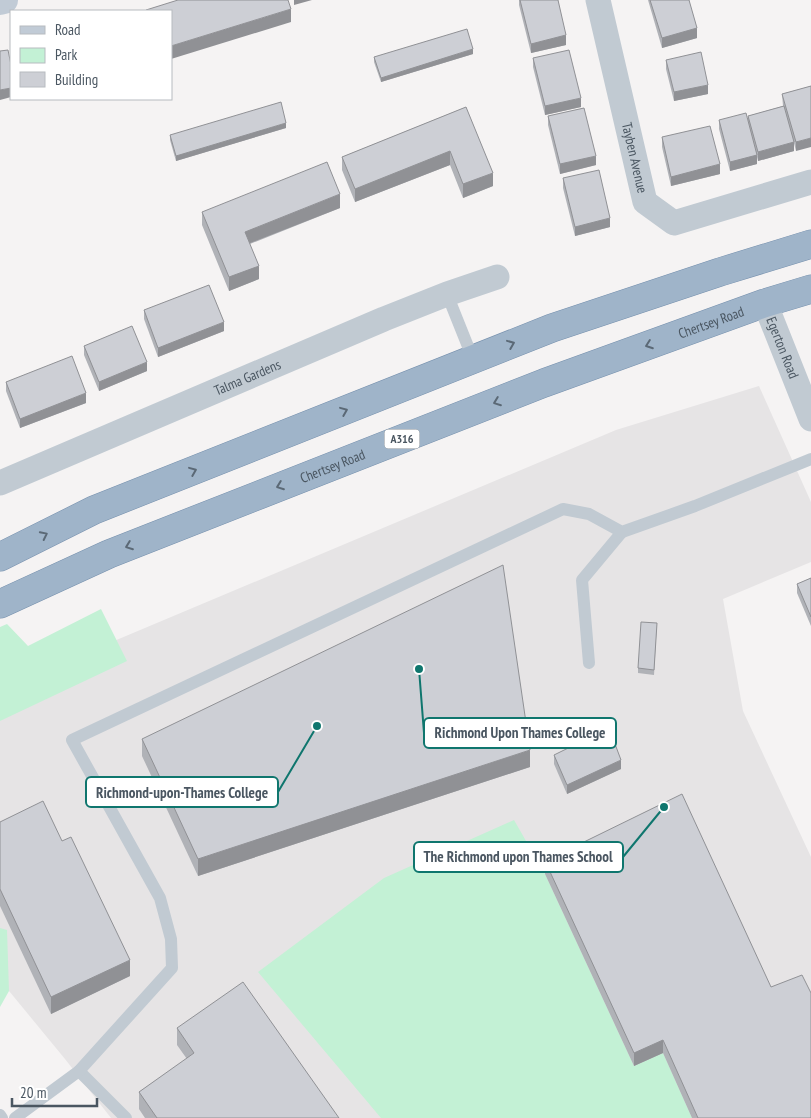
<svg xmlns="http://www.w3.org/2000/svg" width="811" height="1118" viewBox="0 0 811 1118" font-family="'PT Sans Narrow',sans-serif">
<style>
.education{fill:#e6e4e5}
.green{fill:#c3f1d5}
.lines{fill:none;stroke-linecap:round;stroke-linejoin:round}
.trunk-casing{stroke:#7690ad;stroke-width:29}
.service{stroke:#c1cad2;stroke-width:12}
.minor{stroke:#c1cad2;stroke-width:25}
.secondary{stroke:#c1cbd6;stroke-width:28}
.trunk{stroke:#9fb4c9;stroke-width:28}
.wall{fill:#b0b2b7}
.shaded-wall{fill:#909195}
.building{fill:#cdcfd5;stroke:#909195}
.oneway{stroke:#5b6976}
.labels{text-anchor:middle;stroke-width:4;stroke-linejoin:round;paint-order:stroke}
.shield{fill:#fff;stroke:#808990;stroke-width:1}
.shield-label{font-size:12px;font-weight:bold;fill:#4a5661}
.street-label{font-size:14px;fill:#4a5661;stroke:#fff}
.leader{fill:none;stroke:#0f766e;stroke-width:2}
.callout-dot{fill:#0f766e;stroke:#fff;stroke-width:2}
.callout{fill:#fff;stroke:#0f766e;stroke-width:2}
.callout-label{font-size:15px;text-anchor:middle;font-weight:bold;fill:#4a5661}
</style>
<rect width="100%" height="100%" fill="#f5f3f3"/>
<!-- education -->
<path class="education" d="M759 386 811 502V562L723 599 743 711 811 857V1118H111L65 1059 0 980V689L616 430Z"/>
<!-- green -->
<g class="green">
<path d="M101 609 127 661 0 721V627L7 624 28 646Z"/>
<path d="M514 820 545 874 634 1066 663 1053 692 1118H381L258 972 384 878Z"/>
<path d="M0 928 7 930 9 991 0 1007Z"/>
</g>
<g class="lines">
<!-- trunk casing -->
<g class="trunk-casing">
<g id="trunk">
<path d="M0 557 94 510 552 328 720 272 811 244"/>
<path id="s4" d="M0 604 109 554 544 383 765 303 811 289"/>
</g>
</g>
<!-- service -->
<g class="service">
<path d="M447 294 473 359"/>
<path d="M589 663 582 580 622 532"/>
<path d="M79 1071 126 1118"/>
<path d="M0 1115 2 1118"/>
<path d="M15 1118 79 1071 172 968 171 939 160 898 72 740 563 509 589 514 622 532 695 506 811 459"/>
</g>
<!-- minor -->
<g class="minor">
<path id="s1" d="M598 0 645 202 674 223 811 182"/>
<path id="s2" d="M765 303 811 419"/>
<path id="s3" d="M0 483 384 319 447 294 497 277"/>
</g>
<!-- secondary -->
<path class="secondary" d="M0 1 4 0"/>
<!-- trunk -->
<use href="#trunk" class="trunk"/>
</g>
<!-- wall -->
<g class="wall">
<path d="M519 0H558L566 45 531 53 519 5Z"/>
<path d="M648 0H689L697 38 662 48Z"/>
<path d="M473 54 381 82 374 62V57Z"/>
<path d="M533 58 581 107 545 115 533 67Z"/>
<path d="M666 60 708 94 674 101 666 69Z"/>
<path d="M811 86 796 151 794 143V151L758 161 757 157V164L730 171 719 129V120L748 122V116L783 106 782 94Z"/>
<path d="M466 107 493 186 463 198 450 165 355 202 342 170V157Z"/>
<path d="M548 116 596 165 560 174 548 125Z"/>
<path d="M286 128 176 161 170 140V135Z"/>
<path d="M662 137 720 174 671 186 662 147Z"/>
<path d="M563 178 610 227 575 236 563 188Z"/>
<path d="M340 208 250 244 259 279 229 291 202 225V212Z"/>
<path d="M144 310 224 331 158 357 144 319Z"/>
<path d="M84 346 147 371 99 391 84 355Z"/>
<path d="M6 382 86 403 20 428 6 391Z"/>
<path d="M811 578V626L797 593V584Z"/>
<path d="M657 623 654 675 638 673V668Z"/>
<path d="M142 739 530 767 198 876 142 756Z"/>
<path d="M554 755 621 769 567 794 554 764Z"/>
<path d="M0 822 62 841 130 976 51 1014 0 906Z"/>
<path d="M545 861 811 1118H692L663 1053 634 1066 545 874Z"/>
<path d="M177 1028 339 1118H145L139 1109V1092L187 1059 177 1045Z"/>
</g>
<!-- shaded-wall -->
<g class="shaded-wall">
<path d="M294 0H312L294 5Z"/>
<path d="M291 9V22L171 59V46Z"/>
<path d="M697 28V38L662 48V38Z"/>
<path d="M566 35V45L531 53V44Z"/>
<path d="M473 49V54L381 82V78Z"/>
<path d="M708 85V94L674 101V92Z"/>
<path d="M11 88V97L0 100V90Z"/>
<path d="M581 98V107L545 115V106Z"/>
<path d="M286 123V128L176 161V156Z"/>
<path d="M811 138V147L796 151V142Z"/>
<path d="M794 142V151L758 161V152Z"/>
<path d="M450 151V165L355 202V189Z"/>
<path d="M757 155V164L730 171V162Z"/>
<path d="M596 156V165L560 174V164Z"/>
<path d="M720 164V174L671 186V177Z"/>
<path d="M493 173V186L463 198V184Z"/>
<path d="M340 194V208L245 245V232Z"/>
<path d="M610 218V227L575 236V227Z"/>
<path d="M259 266V279L229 291V277Z"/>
<path d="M224 322V331L158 357V348Z"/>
<path d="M147 362V371L99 391V382Z"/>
<path d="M86 393V403L20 428V419Z"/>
<path d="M530 750V767L198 876V859Z"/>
<path d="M621 760V769L567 794V785Z"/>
<path d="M130 960V976L51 1014V997Z"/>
<path d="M663 1040V1053L634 1066V1053Z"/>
</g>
<!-- building -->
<g class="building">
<path d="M178 0H288L291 9 171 46V11H147L146 10Z"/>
<path d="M520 0H558L566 35 531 44Z"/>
<path d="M650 0H689L697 28 662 38Z"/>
<path d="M467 29 473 49 381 78 374 57Z"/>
<path d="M8 50 11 65V88L0 90V51Z"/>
<path d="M569 50 581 98 545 106 533 58Z"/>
<path d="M701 52 708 85 674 92 666 60Z"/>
<path d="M811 86V138L796 142 782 94Z"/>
<path d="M281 102 286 123 176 156 170 135Z"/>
<path d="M784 106 794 142 758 152 748 116Z"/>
<path d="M466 107 493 173 463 184 450 151 355 189 342 157Z"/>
<path d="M584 108 596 156 560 164 548 116Z"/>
<path d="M746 113 757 155 730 162 719 120Z"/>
<path d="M710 126 720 164 671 177 662 137Z"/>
<path d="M327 162 340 194 245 232 259 266 229 277 202 212Z"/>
<path d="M599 170 610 218 575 227 563 178Z"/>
<path d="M209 285 224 322 158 348 144 310Z"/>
<path d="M132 326 147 362 99 382 84 346Z"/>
<path d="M72 356 86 393 20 419 6 382Z"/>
<path d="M503 565 530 750 198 859 142 739Z"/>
<path d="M811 578V617L797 584Z"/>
<path d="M641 622 657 623 654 670 638 668Z"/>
<path d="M609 728 621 760 567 785 554 755Z"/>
<path d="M682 794 771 987 802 975 811 993V1118H698L663 1040 634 1053 545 861Z"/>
<path d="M43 801 62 841 71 837 130 960 51 997 0 889V822Z"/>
<path d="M243 982 339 1118H157L139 1092 194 1053 177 1028Z"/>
</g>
<!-- one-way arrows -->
<defs><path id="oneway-chevron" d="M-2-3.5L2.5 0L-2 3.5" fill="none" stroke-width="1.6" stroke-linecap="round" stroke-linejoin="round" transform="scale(1.25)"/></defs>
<g class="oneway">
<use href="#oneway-chevron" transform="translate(511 344) rotate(-22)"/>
<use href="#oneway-chevron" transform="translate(649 345) rotate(160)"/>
<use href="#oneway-chevron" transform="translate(497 402) rotate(159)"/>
<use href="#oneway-chevron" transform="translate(344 411) rotate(-22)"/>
<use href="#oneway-chevron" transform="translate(193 471) rotate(-22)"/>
<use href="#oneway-chevron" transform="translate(280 486) rotate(159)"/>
<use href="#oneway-chevron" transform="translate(44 535) rotate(-26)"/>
<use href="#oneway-chevron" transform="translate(129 546) rotate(159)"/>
</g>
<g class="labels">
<!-- shield labels -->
<rect class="shield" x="384.5" y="429.5" width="35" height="19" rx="4"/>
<g class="shield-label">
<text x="402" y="443">A316</text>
</g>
<!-- street labels -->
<g class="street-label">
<text dy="5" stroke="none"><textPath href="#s1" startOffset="162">Tayben Avenue</textPath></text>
<text dy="5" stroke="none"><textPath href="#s4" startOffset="765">Chertsey Road</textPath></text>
<text dy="5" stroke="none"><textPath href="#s2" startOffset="48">Egerton Road</textPath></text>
<text dy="5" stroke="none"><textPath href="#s3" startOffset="269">Talma Gardens</textPath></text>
<text dy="5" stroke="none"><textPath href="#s4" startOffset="360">Chertsey Road</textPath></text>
</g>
</g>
<!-- callouts -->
<path class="leader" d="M419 669L424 733M317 726L278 792M664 807L623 857"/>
<g class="callout-dot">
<circle cx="419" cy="669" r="5"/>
<circle cx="317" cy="726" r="5"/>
<circle cx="664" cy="807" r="5"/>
</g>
<g class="callout">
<rect x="424" y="718" width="192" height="30" rx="5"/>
<rect x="86" y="777" width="192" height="30" rx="5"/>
<rect x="414" y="842" width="209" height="30" rx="5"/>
</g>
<g class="callout-label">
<text x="520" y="738">Richmond Upon Thames College</text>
<text x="182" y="798">Richmond-upon-Thames College</text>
<text x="518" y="862">The Richmond upon Thames School</text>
</g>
<!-- legend -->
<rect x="10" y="10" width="162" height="90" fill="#ffffff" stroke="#b7bbc0"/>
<rect x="20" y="26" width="25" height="8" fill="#c1cbd6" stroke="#b7bbc0"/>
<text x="55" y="35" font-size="15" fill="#4a5661">Road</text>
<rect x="20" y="48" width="25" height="15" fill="#c3f1d5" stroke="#b7bbc0"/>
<text x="55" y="60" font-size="15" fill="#4a5661">Park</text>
<rect x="20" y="72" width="25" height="15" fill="#cdcfd5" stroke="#b7bbc0"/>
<text x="55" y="85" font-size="15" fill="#4a5661">Building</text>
<!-- scale -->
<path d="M12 1098v8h85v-8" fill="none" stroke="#4a5661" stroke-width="2.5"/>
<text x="20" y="1098" font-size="15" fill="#4a5661" stroke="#ffffff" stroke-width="4" paint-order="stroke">20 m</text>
</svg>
